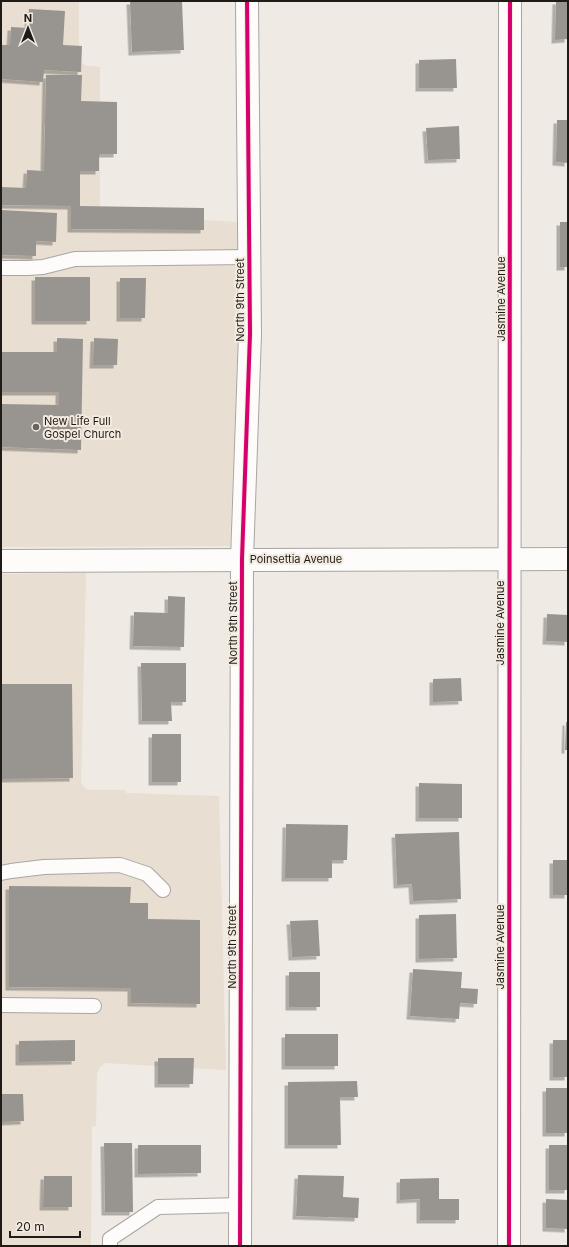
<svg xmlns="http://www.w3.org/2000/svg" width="569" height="1247" viewBox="0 0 569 1247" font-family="Inter,sans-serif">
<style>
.built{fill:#e8ded2}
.building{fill:#989490;filter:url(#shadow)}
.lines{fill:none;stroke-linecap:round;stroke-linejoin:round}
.lane-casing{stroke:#a9a5a1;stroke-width:16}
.street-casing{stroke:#a9a5a1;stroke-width:24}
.lane{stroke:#fdfcfb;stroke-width:14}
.street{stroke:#fdfcfb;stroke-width:22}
.cycleway-casing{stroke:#f3eae0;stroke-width:6}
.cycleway{stroke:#d6006c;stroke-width:4}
.poi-dot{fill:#68645f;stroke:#f3eae0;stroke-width:1.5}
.labels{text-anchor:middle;stroke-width:4;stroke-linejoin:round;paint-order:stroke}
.street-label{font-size:11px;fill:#1f1c18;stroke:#f3eae0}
.poi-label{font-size:11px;fill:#1f1c18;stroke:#f3eae0;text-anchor:start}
</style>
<defs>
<filter id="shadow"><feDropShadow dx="-3.5" dy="3.5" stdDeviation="0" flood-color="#0004"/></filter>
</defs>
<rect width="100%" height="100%" fill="#efeae4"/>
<!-- built -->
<g class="built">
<path d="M1 1H79V55L81 62 86 66 100 67V215L237 222 238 334 230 546 1 547Z"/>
<path d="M86 573 81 782 85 788 88 790H125L126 793 219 796 226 1070 105 1063 100 1067 97 1074 96 1126H92L91 1246H1V574Z"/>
</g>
<!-- building -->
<g class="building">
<path d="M130 1H182L184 50 132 52Z"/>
<path d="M556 1H568V39L555 40Z"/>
<path d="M29 9 65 11 63 45 82 46 81 72 44 70 43 82 1 79V45H10L11 27 28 28Z"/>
<path d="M456 59 457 88H419V60Z"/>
<path d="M46 75H82L81 101 117 102V154H99V171H80V206L204 208V230L71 229V206L1 205V187L26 188 27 170 44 171Z"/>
<path d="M557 120H568V163L556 162Z"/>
<path d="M459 126 460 159 428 160 426 128Z"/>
<path d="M1 210 57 213 56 242 36 241V256L1 255Z"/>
<rect x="560" y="222" width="8" height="45"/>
<rect x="35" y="277" width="55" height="44"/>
<path d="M120 278H146L145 318H120Z"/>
<path d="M57 338 83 339 81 450 1 447V404L59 405V392H1V352H57Z"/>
<path d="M94 338 118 339 117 365H93Z"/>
<path d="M168 596 185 597 184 647 133 646 134 612 168 613Z"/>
<path d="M547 614 568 615V642L546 641Z"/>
<path d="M141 663H186V702H171L172 721H142Z"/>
<path d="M461 678 462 701 433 702V679Z"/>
<path d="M1 684H72L73 778 1 779Z"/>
<path d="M566 722H568V750H565Z"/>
<rect x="152" y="734" width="29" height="48"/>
<path d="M419 783 462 784V818H419Z"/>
<path d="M286 824 348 825 347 860H332V878H285Z"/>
<path d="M459 832 461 899 413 901 412 884 397 885 395 834Z"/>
<rect x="553" y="860" width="15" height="35"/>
<path d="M9 886 131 887 130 903H148V919L200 920V1004L131 1003V988L9 987Z"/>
<path d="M456 914 457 958 419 959V915Z"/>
<path d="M318 920 320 956 292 957 290 921Z"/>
<path d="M413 969 462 972 461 988 478 989 477 1004 460 1003 459 1019 410 1016Z"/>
<rect x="289" y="972" width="31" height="35"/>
<rect x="285" y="1034" width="53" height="32"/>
<path d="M75 1040V1061L19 1062V1041Z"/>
<rect x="553" y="1040" width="15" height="37"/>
<path d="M158 1058H194L193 1084H158Z"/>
<path d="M357 1081 358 1097H340L341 1145H288V1082Z"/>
<rect x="546" y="1088" width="22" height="45"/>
<path d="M1 1094H23L24 1121 1 1122Z"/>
<path d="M104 1143H132L133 1212H105Z"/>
<path d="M138 1145H201V1173L138 1174Z"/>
<rect x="549" y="1145" width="19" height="45"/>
<path d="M298 1175 344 1176 343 1197 359 1198 358 1218 296 1216Z"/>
<path d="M44 1176H72V1207H43Z"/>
<path d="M439 1178V1199H459V1220H420V1199L400 1200V1179Z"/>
<path d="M546 1199 568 1200V1229L546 1228Z"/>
</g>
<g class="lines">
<!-- lane casing -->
<g class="lane-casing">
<g id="lane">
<path d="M1 268H28L43 267 75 259 249 257"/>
<path d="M1 873 11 871 44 867 120 865 147 874 163 890"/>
<path d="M1 1005 94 1006"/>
<path d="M110 1246V1239L158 1207 241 1205"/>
</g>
</g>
<!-- street casing -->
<g class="street-casing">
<g id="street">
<path d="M1 561 568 559"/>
<path d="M240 1246 242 559 250 334 247 1"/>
<path d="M509 1246 510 1"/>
</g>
</g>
<!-- lane -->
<use href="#lane" class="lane"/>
<!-- street -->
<use href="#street" class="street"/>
<!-- cycleway casing -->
<g class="cycleway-casing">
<g id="cycleway">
<path d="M240 1246 242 559 250 334 247 1"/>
<path d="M509 1246 510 1"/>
</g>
</g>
<!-- cycleway -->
<use href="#cycleway" class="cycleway"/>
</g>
<!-- markers -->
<circle class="poi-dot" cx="36" cy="427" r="4"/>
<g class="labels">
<!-- street labels -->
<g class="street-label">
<text transform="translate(501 299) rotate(-90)" y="4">Jasmine Avenue</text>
<text transform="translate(240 300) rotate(-90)" y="4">North 9th Street</text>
<text x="296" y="563">Poinsettia Avenue</text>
<text transform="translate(233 623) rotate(-90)" y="4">North 9th Street</text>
<text transform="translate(500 623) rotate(-90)" y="4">Jasmine Avenue</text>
<text transform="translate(232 947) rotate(-90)" y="4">North 9th Street</text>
<text transform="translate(500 947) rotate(-90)" y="4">Jasmine Avenue</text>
</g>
<!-- poi labels -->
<g class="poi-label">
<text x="44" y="425">New Life Full<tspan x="44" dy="13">Gospel Church</tspan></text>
</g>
</g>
<!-- border -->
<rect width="569" height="1247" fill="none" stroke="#1f1c18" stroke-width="4"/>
<!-- north arrow -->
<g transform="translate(28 28)" stroke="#f3eae0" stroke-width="3" paint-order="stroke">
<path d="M0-3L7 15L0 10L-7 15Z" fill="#1f1c18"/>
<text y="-6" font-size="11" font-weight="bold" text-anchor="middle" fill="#1f1c18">N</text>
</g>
<!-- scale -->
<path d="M10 1231v6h70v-6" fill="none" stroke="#1f1c18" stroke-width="2"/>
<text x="16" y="1231" font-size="12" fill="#1f1c18" stroke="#f3eae0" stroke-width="3" paint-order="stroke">20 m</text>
</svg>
